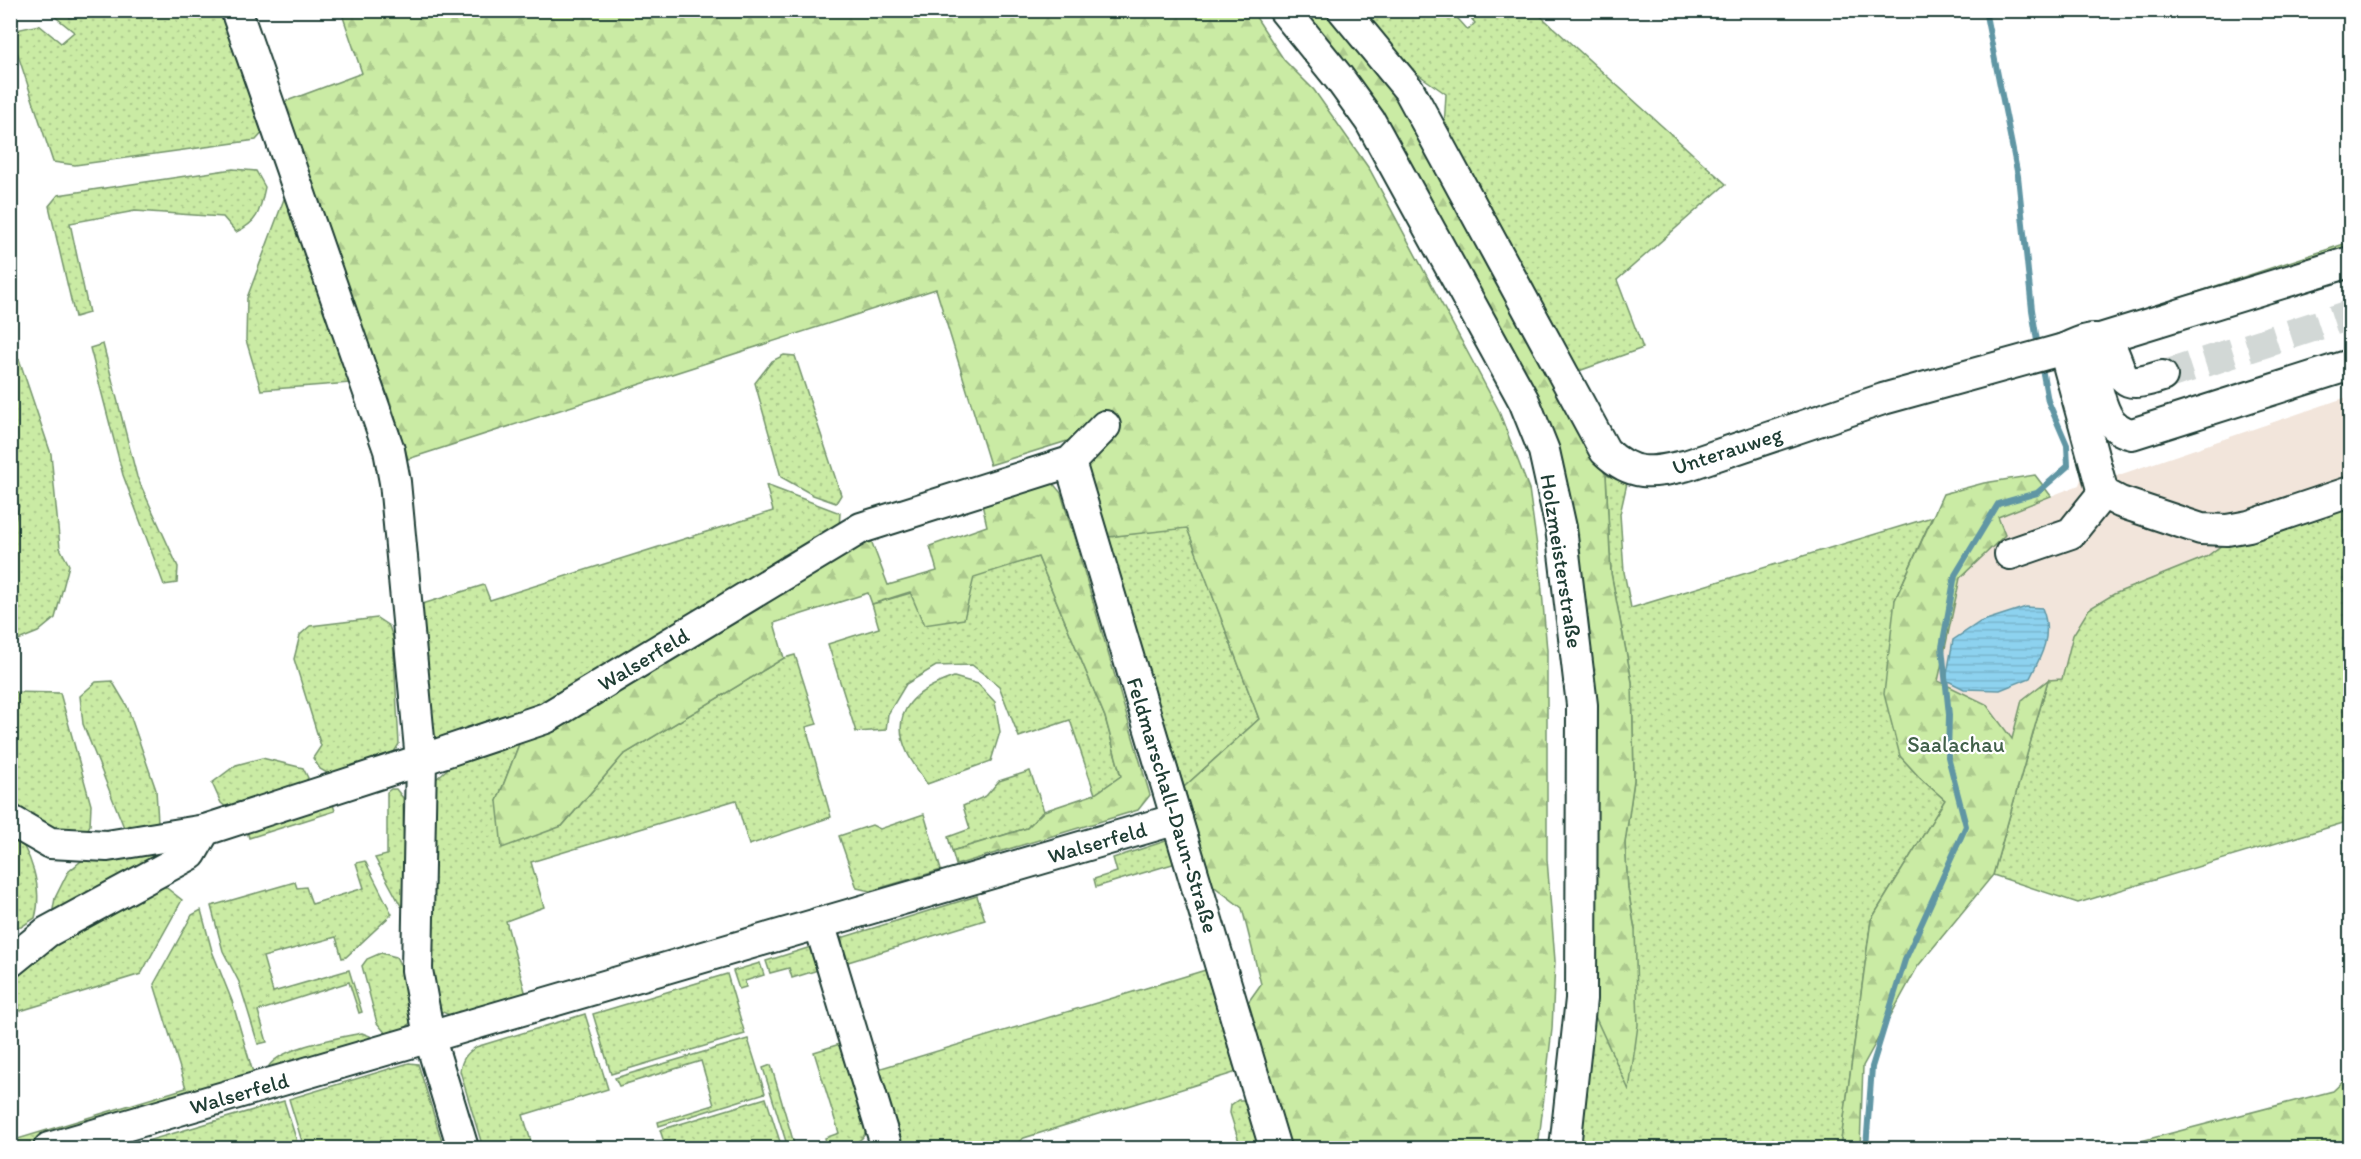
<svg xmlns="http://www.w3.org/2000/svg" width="2361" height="1159" viewBox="0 0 2361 1159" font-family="Itim,sans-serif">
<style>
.built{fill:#f2e5db}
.grass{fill:url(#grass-dots);stroke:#74946c;stroke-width:1.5}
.forest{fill:url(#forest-firs);stroke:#74946c;stroke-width:1.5}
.water{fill:url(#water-rules);stroke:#6196a4;stroke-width:1.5}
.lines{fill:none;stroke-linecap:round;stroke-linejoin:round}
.stream{stroke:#6196a4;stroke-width:6}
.minor-tunnel{stroke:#d2d8d6;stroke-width:30;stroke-dasharray:30 15;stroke-linecap:butt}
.minor-casing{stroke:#1f3d34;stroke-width:34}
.minor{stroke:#fff;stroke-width:30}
.labels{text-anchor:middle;stroke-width:4.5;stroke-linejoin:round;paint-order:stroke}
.street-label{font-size:22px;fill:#1f3d34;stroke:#fff}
.park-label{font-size:22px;fill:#41604a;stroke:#fff}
</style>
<defs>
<pattern id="grass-dots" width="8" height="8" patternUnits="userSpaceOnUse" patternTransform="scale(1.5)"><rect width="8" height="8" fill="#caeba4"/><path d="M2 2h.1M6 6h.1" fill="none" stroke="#adca8e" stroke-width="1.8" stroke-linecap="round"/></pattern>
<pattern id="forest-firs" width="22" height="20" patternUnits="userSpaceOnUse" patternTransform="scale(1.5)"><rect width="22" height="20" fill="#caeba4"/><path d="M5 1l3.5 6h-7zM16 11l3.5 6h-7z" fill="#adca8e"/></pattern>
<pattern id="water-rules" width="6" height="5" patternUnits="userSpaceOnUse" patternTransform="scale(1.5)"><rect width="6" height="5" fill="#8dd2ef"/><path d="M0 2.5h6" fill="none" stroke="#79b5ce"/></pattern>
</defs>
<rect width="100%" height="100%" fill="#fff"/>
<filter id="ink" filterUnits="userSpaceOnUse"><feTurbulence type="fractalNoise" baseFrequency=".0167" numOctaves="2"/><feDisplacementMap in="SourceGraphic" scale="12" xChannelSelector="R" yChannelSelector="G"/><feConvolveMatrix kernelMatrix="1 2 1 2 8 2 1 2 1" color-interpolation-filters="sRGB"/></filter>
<g filter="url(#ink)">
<!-- built -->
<path class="built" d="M2076 332 2116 476 2350 396V498L2230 539 2206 557 2175 571 2073 635 2062 679 2012 740 1986 704 1938 681 1960 578 2005 535 1998 517 2079 485 2087 462 2053 375 2049 338Z"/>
<!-- grass -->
<g class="grass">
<path d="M48 11H67L70 18 95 11H220L265 130 256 140 75 165 53 162 15 46 16 30 39 25 61 43 74 32Z"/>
<path d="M1357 11H1451L1468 30 1475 23 1465 11H1535L1726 184 1617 280 1643 348 1576 372 1444 128 1446 94 1412 70Z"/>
<path d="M233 169 256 171 265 187C260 210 259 222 236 232L223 217 135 211 70 223 89 313 75 317 49 206 58 195Z"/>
<path d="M284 199H290L354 377 350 383 261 390 246 340 247 298Z"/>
<path d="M2350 242V248L2076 332Z"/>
<path d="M103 344 137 477 178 567 177 583 164 585 123 475 90 348Z"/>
<path d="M784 355 795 356 841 495 836 503 813 495 781 477 755 383 772 361Z"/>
<path d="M19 359 51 454 60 548 69 565 55 618 38 632 11 643V535L19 506 11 487 10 362Z"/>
<path d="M1606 475 1627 483 1620 514 1624 572 1631 608 1932 517 1895 600 1900 756 1920 778 1945 800 1871 920 1840 1148H1584L1577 1133 1593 1012 1635 930 1628 889 1625 843 1634 780 1632 682 1611 573Z"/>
<path d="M766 485 840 513 839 528 521 716 434 747 419 605 484 585 490 600 773 511Z"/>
<path d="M2350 498V821L2078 903 1993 875 2048 680 2062 679 2073 635 2089 609 2114 594 2206 557 2230 539Z"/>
<path d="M1187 527 1259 719 1184 787 1107 537Z"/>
<path d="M1038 557 1105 717 1121 776 1095 794 1070 720 1019 737 999 686 972 665 936 666 906 684 888 714 886 730 856 732 828 644 879 628 872 604Z"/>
<path d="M377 618 389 626 393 638 399 744 391 757 334 777 320 769 313 758 321 746 294 659 300 635 310 626Z"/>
<path d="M795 655 817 724 806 727 831 817 749 845 736 800 531 862 544 907 506 921 526 995 452 1016 440 1011 430 979 435 780 454 763 521 739 497 801 562 826 623 755 784 658Z"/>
<path d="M954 677 978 684 995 702 1000 732 991 761 927 784C921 774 912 763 907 752 888 710 918 689 954 677Z"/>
<path d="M112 681 127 706 156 790 158 822 143 828 125 830 83 724 80 696 96 682Z"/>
<path d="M10 692 60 693 91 805 90 825 83 838C56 831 27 825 11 800Z"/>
<path d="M262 758 303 768 308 778 303 786 226 807 221 803 212 783 236 765Z"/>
<path d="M1030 771 1044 811 1027 828 952 851 948 837 970 829 963 806 986 796 999 781Z"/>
<path d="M391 789H396L403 798 405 904 401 906 375 858 387 855V792Z"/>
<path d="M332 801 335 811 249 838 246 828Z"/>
<path d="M924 814 941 870 870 891 857 888 839 836 872 825 880 829Z"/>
<path d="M10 829C32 850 43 890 35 918L21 927 11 928Z"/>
<path d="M1169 840 1176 863 1096 887 1094 879 1117 872 1113 858Z"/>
<path d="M179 849 52 915 55 898 68 872 86 857Z"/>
<path d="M365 861 392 914 346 957 342 958 336 937 263 957 273 992 349 970 362 1012 359 1013 349 982 258 1011 267 1042 258 1044 239 982 223 951 211 906 295 882 297 888 306 887 312 904 364 888 356 863Z"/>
<path d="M159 882 182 900 141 974 20 1011 15 992 11 993V974L76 925Z"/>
<path d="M977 896 985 920 848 962 841 938Z"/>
<path d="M201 910 212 951 232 1001 254 1076 11 1148V1141L186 1088 154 984 192 915Z"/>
<path d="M811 947 818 970 792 978 789 968 770 973 766 961Z"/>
<path d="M381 953 396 957 406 975 413 1018 405 1030 387 1035 377 1023 362 966 367 959Z"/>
<path d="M760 963 764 975 745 981 746 987 739 989 733 971Z"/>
<path d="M1209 969 1237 1072 1024 1138 1010 1148H902L878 1069Z"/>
<path d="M727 974 745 1034 611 1074 593 1014Z"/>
<path d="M585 1014 608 1089 523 1115 533 1148H483L460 1071C462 1059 466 1054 476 1047Z"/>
<path d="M362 1033 370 1036 371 1040 270 1071 269 1066C282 1047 338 1038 362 1033Z"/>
<path d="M748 1039 765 1093 659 1126 658 1122 714 1105 701 1061 619 1086 615 1078Z"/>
<path d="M840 1044 866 1131C862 1147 837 1148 823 1148L821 1144 826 1143 825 1138 839 1133 814 1052Z"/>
<path d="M409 1063 418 1064 444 1148H304L289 1099Z"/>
<path d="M771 1065 795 1147 810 1143 811 1147 815 1146V1148H788L763 1068Z"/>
<path d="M766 1098 782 1148H666L660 1130Z"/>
<path d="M1238 1100H1245L1249 1106 1262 1148H1241L1230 1113 1231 1105Z"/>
<path d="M284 1101 299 1148H149L147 1141Z"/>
</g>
<!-- forest -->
<g class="forest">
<path d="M341 11H1252L1284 60 1314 90 1370 170 1498 409 1529 489 1540 568 1547 650V859L1555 961 1552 1029 1538 1148H1287L1244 1008 1261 984 1242 908 1211 884 1184 787 1259 719 1187 528 1107 537 1077 438 990 465 936 289 408 459 391 404 276 105 362 73Z"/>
<path d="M1304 11H1326L1399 97 1595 458 1606 475 1611 573 1632 682 1634 780 1625 843 1628 889 1635 930 1638 1025 1629 1090 1593 1012 1574 526Z"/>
<path d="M2035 475 2051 496 1998 517 2005 535 1960 578 1938 681 1986 704 2012 739 2022 700 2048 680 1993 875 1918 966 1863 1066 1860 1148H1840L1871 920 1945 800 1920 778 1900 756 1884 694 1895 600 1943 494 1984 483Z"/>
<path d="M1051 481 1061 493 1150 795 1138 810 956 865 952 851 1027 828 1044 811 1095 794 1121 776 1105 717 1038 557 974 577 964 619 924 625 910 592 872 604 868 593 774 623 784 658 623 755 562 826 502 848 497 801 521 739 869 535 888 585 937 571 930 546 987 526 981 500Z"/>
<path d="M2350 1075V1148H2064L2141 1141 2333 1091Z"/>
</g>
<!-- water -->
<path class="water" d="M2026 607 2042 608C2053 634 2042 655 2030 678L2000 690 1964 689 1946 680 1953 640 1980 622Z"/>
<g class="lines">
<!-- stream -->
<g class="stream">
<path d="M1985 10 2018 176 2032 310 2038 347"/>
<path d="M1866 1148 1872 1067 1905 960 1966 826 1948 757 1949 715 1942 647 1955 575 1998 504 2037 493 2068 466 2067 445 2048 401 2041 363"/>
</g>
<!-- minor-tunnel -->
<path class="minor-tunnel" d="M2162 376 2350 315"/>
<!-- minor casing -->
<g class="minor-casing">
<g id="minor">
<path d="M1284 10 1339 78 1370 121 1524 401 1544 451 1561 528 1582 705 1581 999 1565 1148"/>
<path d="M1343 10 1409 90 1605 451C1633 478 1652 473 1688 465L1883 399 2064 349 2103 493"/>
<path d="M2100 339 2350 262"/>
<path d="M2162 376C2113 392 2127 375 2108 342 2093 335 2079 342 2064 349L2087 357C2101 384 2096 427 2132 434L2350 365"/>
<path d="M1070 462 1275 1148"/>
<path d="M2103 493 2120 502 2201 529 2227 530 2249 526 2350 492"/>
<path d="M2010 554 2071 533 2103 493"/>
<path d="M10 820 50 843 107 846 205 830"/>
<path d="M819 923 887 1148"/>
<path d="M10 962 47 932 191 854 205 830 421 760 395 482 389 450 236 10"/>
<path d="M49 1148 1177 819"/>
<path d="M463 1148 429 1036 417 970 421 760 546 718 861 528 1070 462 1105 426"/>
</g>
</g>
<!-- minor -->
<use href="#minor" class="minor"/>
</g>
</g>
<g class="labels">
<!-- street labels -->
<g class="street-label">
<text transform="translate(1727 450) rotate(-18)" y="8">Unterauweg</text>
<text transform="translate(1562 561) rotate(81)" y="8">Holzmeisterstraße</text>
<text transform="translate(643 659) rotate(-31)" y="8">Walserfeld</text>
<text transform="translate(1173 805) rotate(73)" y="8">Feldmarschall-Daun-Straße</text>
<text transform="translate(1097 842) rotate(-16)" y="8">Walserfeld</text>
<text transform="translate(239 1093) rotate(-16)" y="8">Walserfeld</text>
</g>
<!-- park labels -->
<g class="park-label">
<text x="1956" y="752">Saalachau</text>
</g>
</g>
<!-- margin -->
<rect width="2361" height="1159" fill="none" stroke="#fff" stroke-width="36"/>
<rect x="18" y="18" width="2325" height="1123" fill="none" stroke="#1f3d34" stroke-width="2" filter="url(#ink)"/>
</svg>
